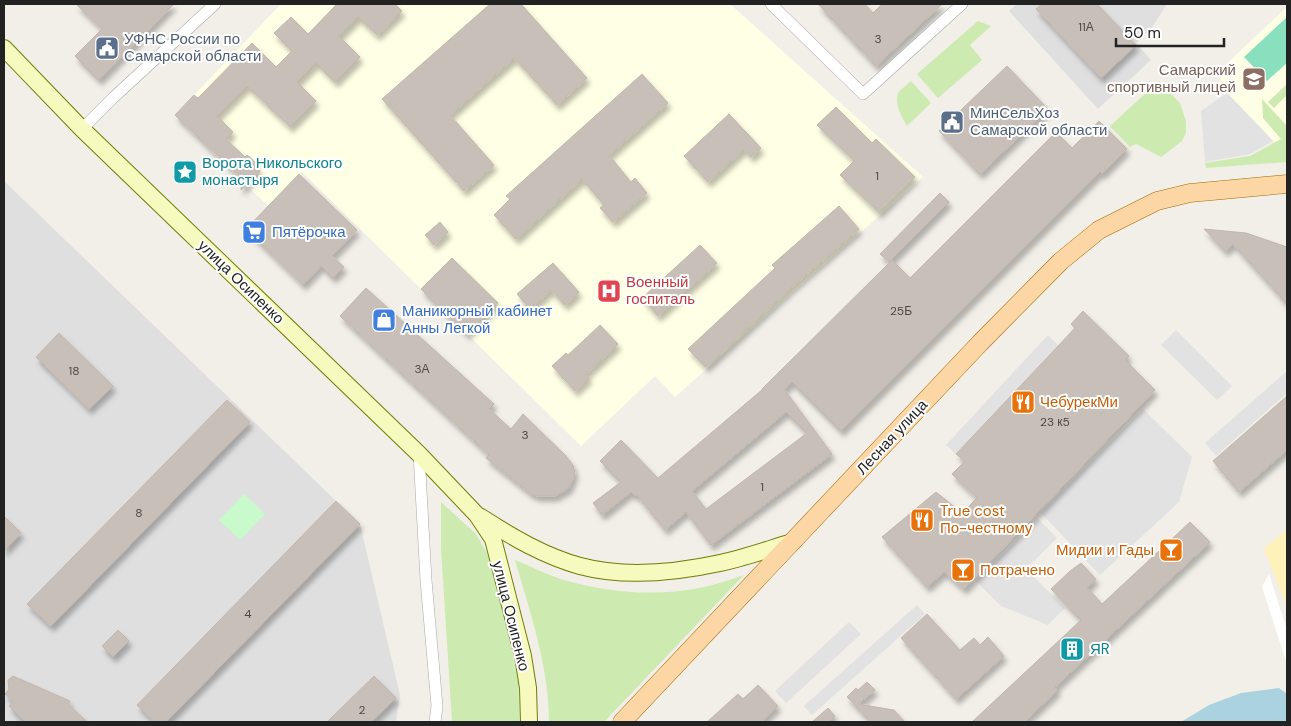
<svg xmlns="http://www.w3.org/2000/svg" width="1291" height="726" viewBox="0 0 1291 726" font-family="'DM Sans',sans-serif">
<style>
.residential{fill:#e0dfdf}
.education{fill:#ffffe5}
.grass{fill:#cdebb0}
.sand{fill:#fff1ba}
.park{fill:#c8facc}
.pitch{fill:#88e0be}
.parking{fill:#e2e2e2}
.water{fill:#aad3df}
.pier{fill:#fff}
.building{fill:#c7bfb8;stroke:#c4b6ab;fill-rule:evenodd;filter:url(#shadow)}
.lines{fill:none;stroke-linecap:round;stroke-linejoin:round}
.minor-casing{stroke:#a9a9a9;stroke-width:12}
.secondary-casing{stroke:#707d05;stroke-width:18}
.primary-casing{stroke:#a06b00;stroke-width:19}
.minor{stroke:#fff;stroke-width:11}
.secondary{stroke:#f7fabf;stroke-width:16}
.primary{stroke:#fcd6a4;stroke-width:18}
.labels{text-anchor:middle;stroke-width:4;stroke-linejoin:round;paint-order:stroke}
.number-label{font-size:12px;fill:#4b4948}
.service-label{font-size:15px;fill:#4e5e75;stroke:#fff;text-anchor:start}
.education-label{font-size:15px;fill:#785e54;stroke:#fff;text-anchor:end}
.culture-label{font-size:15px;fill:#0d838f;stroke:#fff;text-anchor:start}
.shop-label{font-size:15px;fill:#366cbe;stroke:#fff;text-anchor:start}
.street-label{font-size:15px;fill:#222;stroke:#fff}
.health-label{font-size:15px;fill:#be3a42;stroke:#fff;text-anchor:start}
.food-label{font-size:15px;fill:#c56008;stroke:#fff;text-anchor:start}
</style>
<defs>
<filter id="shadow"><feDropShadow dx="3" dy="5.5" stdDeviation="2.5" flood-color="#0004"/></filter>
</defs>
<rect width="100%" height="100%" fill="#f2efe9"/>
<!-- residential -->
<g class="residential">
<path d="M1017 4H1167L1151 29 1136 43 1151 60 1098 109 1009 11Z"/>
<path d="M4 181 360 524 400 695 396 722H4Z"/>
</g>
<!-- education -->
<g class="education">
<path d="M281 4H730L923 177 675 397 655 376 581 446 302 172 268 206 175 115Z"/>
<path d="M1287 7V155L1221 86 1219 71Z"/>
</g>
<!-- grass -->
<g class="grass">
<path d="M978 21 991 26 970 45 982 60 938 98 917 74Z"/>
<path d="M911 81 931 103 907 126C902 117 893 102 899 92 902 88 908 84 911 81Z"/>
<path d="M1159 81 1180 103 1186 121V133L1182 141 1161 157 1136 144 1130 147 1110 126Z"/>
<path d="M1287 84V95L1274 108 1268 102Z"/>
<path d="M1262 99 1287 126V162L1206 168 1205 163 1250 156 1281 139 1263 118Z"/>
<path d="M441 502 476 534 487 553 505 615 518 681 520 722H452L441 549Z"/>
<path d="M515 560C531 566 547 575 564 580 609 593 658 597 704 587 718 584 731 579 744 575L604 722H549C549 667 530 612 515 560Z"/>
</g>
<!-- sand -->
<path class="sand" d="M1287 529V606L1264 549Z"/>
<!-- park -->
<path class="park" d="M244 494 265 514 240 540 219 520Z"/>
<!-- pitch -->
<path class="pitch" d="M1287 17V63L1267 81 1244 57Z"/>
<!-- parking -->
<g class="parking">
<path d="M1227 93 1273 141 1250 154 1205 162 1201 111Z"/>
<path d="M1176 330 1232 386 1217 400 1161 345Z"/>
<path d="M1048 335 1058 345 956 454 946 445Z"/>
<path d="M1287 371V393L1216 456 1205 443Z"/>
<path d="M1143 409 1192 457 1179 502 1100 575 1041 513Z"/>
<path d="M1038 519 1057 538 1026 569 1065 608 1048 625 1001 606 976 581Z"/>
<path d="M917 605 925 614 812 715 804 706Z"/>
<path d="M849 622 861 634 786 703 775 691Z"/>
</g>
<!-- water -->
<path class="water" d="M1279 688 1287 694V722H1181L1209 705 1241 693Z"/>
<!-- pier -->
<path class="pier" d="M1269 574 1287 630V664L1262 587Z"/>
<!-- building -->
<g class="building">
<path d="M76 4H174L99 80 75 56 102 29Z"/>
<path d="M337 4H395L402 11 377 35 358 17 339 36 360 57 335 82 316 63 297 82 316 101 290 127 247 86 217 116 233 132 226 139 245 157 247 155 252 159 256 164 255 166 260 171 241 190 242 179 175 115 194 95 198 98 252 43 276 67 292 51 274 33 291 17 308 34Z"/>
<path d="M490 4H521L587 78 557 105 514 58 450 115 494 165 464 191 382 99Z"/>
<path d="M818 4H865L873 13 882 4H942L876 66Z"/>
<path d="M1042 4H1097L1136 45 1101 78 1036 9Z"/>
<path d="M1007 66 1048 109 980 174 939 131Z"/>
<path d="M642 74 668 103 609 155 631 182 635 178 647 193 613 222 600 208 604 205 582 179 516 239 494 215 510 199 506 196Z"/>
<path d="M836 107 872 143 876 139 915 177 879 213 840 175 854 161 817 125Z"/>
<path d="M729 114 761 148 751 157 744 149 708 182 684 156Z"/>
<path d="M1099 121 1127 149 1102 174 1100 172 841 431 792 382 784 389 832 454 711 545 686 512 665 530 636 494 635 496 631 492 602 515 593 503 621 482 600 461 621 440 658 478 763 389H762L892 260 910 278 1056 132 1072 148ZM786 412 807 433 706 509 692 491Z"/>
<path d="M299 174 357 230 332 256 344 267 333 278 321 266 303 285 246 229Z"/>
<path d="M940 193 949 202 889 262 880 254Z"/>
<path d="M839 206 859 229 792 287 706 367 688 349 775 268 772 265Z"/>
<path d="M440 222 448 232 434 245 425 235Z"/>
<path d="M1204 229 1246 233 1287 247V304L1233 244 1225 251Z"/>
<path d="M700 245 717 263 658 316 642 298Z"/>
<path d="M452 258 498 303 467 334 421 289Z"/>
<path d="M553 263 579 292 565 305 551 290 530 309 517 294Z"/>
<path d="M366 288 494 404 489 409 511 429 523 414 566 456 573 465 575 474 569 488 555 496H537L530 493 486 458 489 455 340 316Z"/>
<path d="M1083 311 1129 356 1125 360 1155 390 964 589 944 572 927 587 882 537 936 492 962 513 977 498 952 474 965 461 956 454 1075 328 1071 324Z"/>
<path d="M600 325 618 344 586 374 589 378 575 391 552 366 566 353 568 355Z"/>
<path d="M59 333 113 386 89 409 36 357Z"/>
<path d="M1287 396V450L1239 492 1213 461Z"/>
<path d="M227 400 250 422 51 626 27 604Z"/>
<path d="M336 501 360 524 166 722H155L137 705Z"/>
<path d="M4 516 21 533 4 551Z"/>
<path d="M1190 522 1210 542 1055 687 1058 690 1024 722H972L1081 620 1051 589 1070 571 1081 563 1096 579 1087 587 1102 604Z"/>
<path d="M927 614 960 650 974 638 980 645 988 637 1004 656 956 699 901 638Z"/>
<path d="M118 630 129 641 113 657 102 646Z"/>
<path d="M13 676 70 701 68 704 87 722H25L9 706 13 701 5 694 9 689 8 680Z"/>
<path d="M374 676 396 698 371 722H327Z"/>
<path d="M867 682 875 690 858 704 894 710 905 722H871L847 697 856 688 858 690Z"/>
<path d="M758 685 778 706 761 722H707L738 694 743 699Z"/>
<path d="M828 708 835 716 828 722H812Z"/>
</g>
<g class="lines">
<!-- minor casing -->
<g class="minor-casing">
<g id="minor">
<path d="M771 4 863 94 962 4"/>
<path d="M82 129 114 97 215 4"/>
<path d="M419 454 426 580 437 706 435 722"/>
</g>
</g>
<!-- secondary casing -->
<g class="secondary-casing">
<g id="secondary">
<path d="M4 48 82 129 419 454 477 515 493 539 523 656 528 688 529 722"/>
<path d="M481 517C512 537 544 556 580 566 625 578 674 573 720 563 744 558 769 549 793 542"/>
</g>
</g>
<!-- primary casing -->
<g class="primary-casing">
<path id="primary" d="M622 722 980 343 1061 261 1099 230 1157 201 1190 193 1287 184"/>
</g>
<!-- minor -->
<use href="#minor" class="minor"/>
<!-- secondary -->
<use href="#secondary" class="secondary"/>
<!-- primary -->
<use href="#primary" class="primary"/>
</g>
<!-- icons -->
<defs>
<g id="civic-square" transform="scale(1.25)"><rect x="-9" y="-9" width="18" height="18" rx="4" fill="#5c6f8a" stroke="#fff"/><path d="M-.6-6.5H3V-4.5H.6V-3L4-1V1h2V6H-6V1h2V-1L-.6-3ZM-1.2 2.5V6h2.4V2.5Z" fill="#fff"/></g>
<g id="school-square" transform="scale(1.25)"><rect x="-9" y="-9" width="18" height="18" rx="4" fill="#8d6e63" stroke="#fff"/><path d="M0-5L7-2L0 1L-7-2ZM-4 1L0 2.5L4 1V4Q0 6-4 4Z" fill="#fff"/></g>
<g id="sight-square" transform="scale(1.25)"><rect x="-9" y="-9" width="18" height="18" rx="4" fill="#0f9aa8" stroke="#fff"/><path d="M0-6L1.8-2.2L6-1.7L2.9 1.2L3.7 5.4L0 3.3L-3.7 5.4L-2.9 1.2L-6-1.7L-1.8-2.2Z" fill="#fff"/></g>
<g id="supermarket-square" transform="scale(1.25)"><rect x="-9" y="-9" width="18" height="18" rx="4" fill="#3f7fe0" stroke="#fff"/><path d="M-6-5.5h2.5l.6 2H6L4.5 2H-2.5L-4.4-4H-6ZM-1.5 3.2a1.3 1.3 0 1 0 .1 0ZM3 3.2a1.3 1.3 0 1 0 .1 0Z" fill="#fff"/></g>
<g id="hospital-square" transform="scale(1.25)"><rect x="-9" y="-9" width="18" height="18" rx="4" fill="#e0444e" stroke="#fff"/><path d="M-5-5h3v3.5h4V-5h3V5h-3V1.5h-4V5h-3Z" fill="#fff"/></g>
<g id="shop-square" transform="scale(1.25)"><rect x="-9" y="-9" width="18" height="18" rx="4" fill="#3f7fe0" stroke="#fff"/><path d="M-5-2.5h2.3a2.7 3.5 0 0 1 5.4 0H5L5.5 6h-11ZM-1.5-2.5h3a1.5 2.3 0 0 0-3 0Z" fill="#fff"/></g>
<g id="restaurant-square" transform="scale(1.25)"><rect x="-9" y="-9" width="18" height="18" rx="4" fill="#e8710a" stroke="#fff"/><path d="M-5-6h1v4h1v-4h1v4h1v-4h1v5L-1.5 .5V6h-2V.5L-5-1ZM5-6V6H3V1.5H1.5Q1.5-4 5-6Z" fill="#fff"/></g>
<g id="bar-square" transform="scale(1.25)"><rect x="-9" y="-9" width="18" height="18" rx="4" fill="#e8710a" stroke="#fff"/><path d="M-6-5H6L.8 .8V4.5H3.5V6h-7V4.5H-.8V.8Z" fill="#fff"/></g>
<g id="building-square" transform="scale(1.25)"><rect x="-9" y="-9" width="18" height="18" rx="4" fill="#0f9aa8" stroke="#fff"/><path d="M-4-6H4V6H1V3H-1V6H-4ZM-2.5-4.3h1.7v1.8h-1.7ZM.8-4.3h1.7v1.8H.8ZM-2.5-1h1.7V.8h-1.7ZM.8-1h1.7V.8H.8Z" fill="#fff"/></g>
</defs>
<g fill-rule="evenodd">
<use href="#civic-square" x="107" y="48"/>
<use href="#school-square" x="1254" y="79"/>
<use href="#civic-square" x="952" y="122"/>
<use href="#sight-square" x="185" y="172"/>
<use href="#supermarket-square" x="254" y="232"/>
<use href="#hospital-square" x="609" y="291"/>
<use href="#shop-square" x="384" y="320"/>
<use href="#restaurant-square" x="1023" y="402"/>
<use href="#restaurant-square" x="922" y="520"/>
<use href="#bar-square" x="1171" y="550"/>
<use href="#bar-square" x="963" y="570"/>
<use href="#building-square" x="1072" y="649"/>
</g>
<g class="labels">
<!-- number labels -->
<g class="number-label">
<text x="1086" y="31">11А</text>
<text x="878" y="43">3</text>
<text x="877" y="180">1</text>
<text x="901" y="315">25Б</text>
<text x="422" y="373">3А</text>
<text x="74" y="375">18</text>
<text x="1055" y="426">23 к5</text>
<text x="525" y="439">3</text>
<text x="762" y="491">1</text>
<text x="139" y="517">8</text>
<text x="248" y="618">4</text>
<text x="362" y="714">2</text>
</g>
<!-- service labels -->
<g class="service-label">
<text x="124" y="44">УФНС России по<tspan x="124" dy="17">Самарской области</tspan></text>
<text x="970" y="118">МинСельХоз<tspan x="970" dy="17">Самарской области</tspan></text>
</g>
<!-- education labels -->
<g class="education-label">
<text x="1236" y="75">Самарский<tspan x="1236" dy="17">спортивный лицей</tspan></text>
</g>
<!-- culture labels -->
<g class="culture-label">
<text x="202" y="168">Ворота Никольского<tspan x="202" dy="17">монастыря</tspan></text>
<text x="1090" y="654">ЯR</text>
</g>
<!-- shop labels -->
<g class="shop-label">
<text x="272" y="237">Пятёрочка</text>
<text x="402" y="316">Маникюрный кабинет<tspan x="402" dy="17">Анны Легкой</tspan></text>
</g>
<!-- street labels -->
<g class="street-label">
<text transform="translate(241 282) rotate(44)" y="5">улица Осипенко</text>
<text transform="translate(892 437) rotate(-47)" y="5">Лесная улица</text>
<text transform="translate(511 616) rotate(76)" y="5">улица Осипенко</text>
</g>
<!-- health labels -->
<g class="health-label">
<text x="626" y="287">Военный<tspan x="626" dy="17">госпиталь</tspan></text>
</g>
<!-- food labels -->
<g class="food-label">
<text x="1040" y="407">ЧебурекМи</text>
<text x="940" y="516">True cost<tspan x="940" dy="17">По-честному</tspan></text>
<text x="1154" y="555" text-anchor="end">Мидии и Гады</text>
<text x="980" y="575">Потрачено</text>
</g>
</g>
<!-- border -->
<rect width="1291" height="726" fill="none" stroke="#222222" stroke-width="10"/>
<!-- scale -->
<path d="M1116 38v8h108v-8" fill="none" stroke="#222222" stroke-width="2.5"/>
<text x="1124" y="38" font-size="15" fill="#222222" stroke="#ffffff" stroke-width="4" paint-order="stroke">50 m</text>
</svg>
